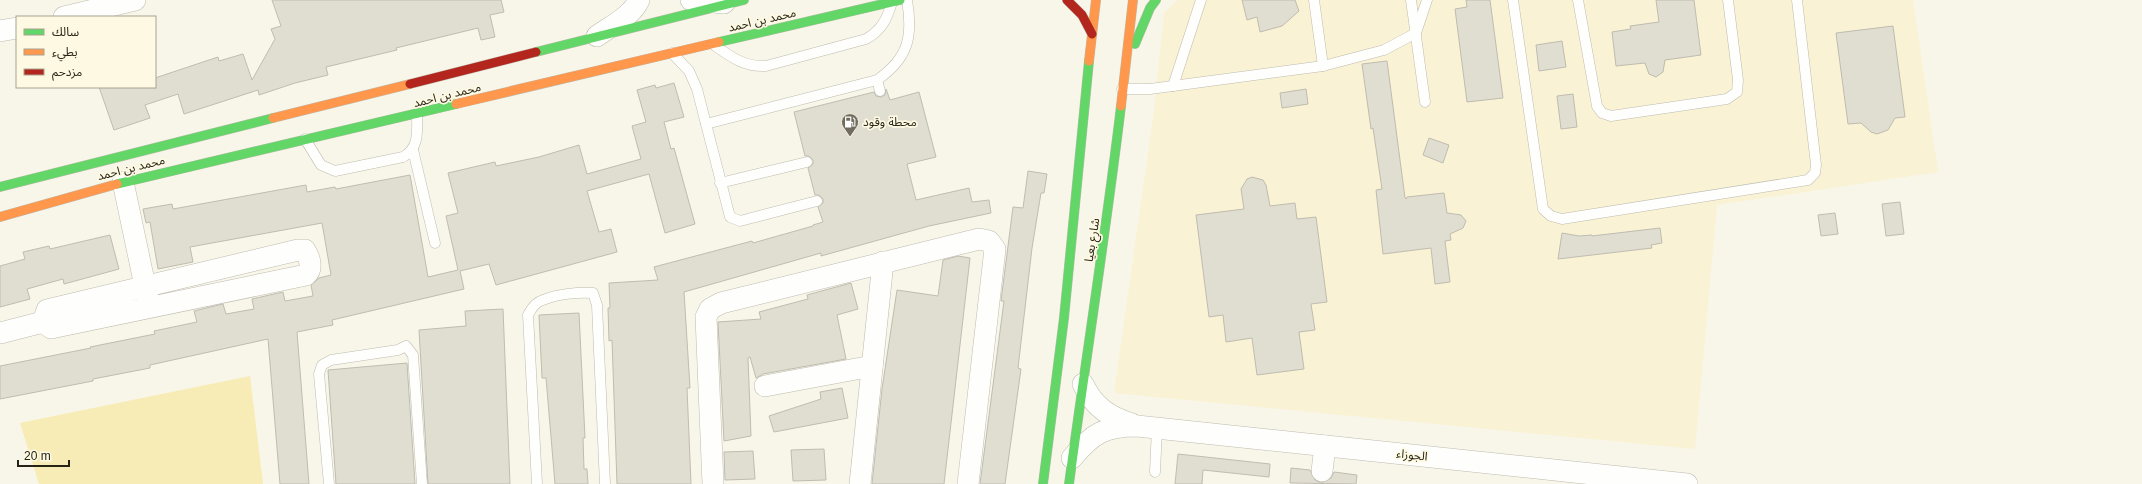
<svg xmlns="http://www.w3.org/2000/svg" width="2142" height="484" viewBox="0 0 2142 484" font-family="Helvetica,'Noto Sans Arabic',sans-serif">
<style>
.built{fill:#f9f2d4}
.green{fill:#f7ecb5}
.building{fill:#e0ddd1;stroke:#bfbcb0}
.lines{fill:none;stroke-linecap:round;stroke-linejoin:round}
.lane-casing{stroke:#bebbaf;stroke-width:11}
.street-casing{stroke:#bebbaf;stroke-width:22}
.fast-casing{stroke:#bebbaf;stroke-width:10}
.slow-casing{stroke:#bebbaf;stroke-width:10}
.jam-casing{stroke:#bebbaf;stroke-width:10}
.lane{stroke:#fefefc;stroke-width:10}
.street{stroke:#fefefc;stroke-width:21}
.fast{stroke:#63d668;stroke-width:9}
.slow{stroke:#ff974d;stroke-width:9}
.jam{stroke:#b3261e;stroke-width:9}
.labels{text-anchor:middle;stroke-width:3.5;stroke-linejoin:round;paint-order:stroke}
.street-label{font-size:12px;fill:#272416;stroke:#fef9e3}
.poi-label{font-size:12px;fill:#272416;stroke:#fef9e3;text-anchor:start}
</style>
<rect width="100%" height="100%" fill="#f8f5e9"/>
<!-- built -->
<path class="built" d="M1177 0H1913L1938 172 1717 205 1695 449 1114 393 1154 111 1164 13Z"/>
<!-- green -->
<path class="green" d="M250 376 263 484H39L20 423Z"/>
<!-- building -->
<g class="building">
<path d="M272 0H501L504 12 490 15 495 37 481 40 478 28 396 48 397 50 326 67 328 75 295 83 259 95 258 90 184 114 178 94 145 105 150 118 114 130 99 87H155V78L218 57 219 61 243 54 252 80 275 39 271 29 281 26Z"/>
<path d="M1242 0H1295L1299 11 1282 26 1260 32 1257 17 1247 20Z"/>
<path d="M1466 0H1490L1503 98 1467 102 1455 9 1467 7Z"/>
<path d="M1656 0H1694L1701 55 1665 60 1663 72 1656 77 1649 74 1645 63 1616 66 1612 32 1631 29 1630 26 1659 22Z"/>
<path d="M1893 26 1905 117 1895 118 1888 130 1877 134 1871 132 1861 123 1848 124 1836 33Z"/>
<path d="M1562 41 1566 67 1539 71 1536 45Z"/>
<path d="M1387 61 1405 198 1406 199 1407 197 1444 193 1447 213 1461 215 1466 221 1463 228 1450 234 1451 240 1445 241 1450 282 1435 284 1431 248 1383 254 1376 190 1382 189 1373 128 1371 129 1362 64Z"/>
<path d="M674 83 684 117 664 122 671 149 674 148 695 224 665 233 649 174 587 191 599 232 611 229 617 252 496 285 489 264 460 271 464 289 332 320 333 325 297 332 309 484H280L268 339 150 365V368L93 379V381L0 399V366L91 348 90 347 155 334 154 331 197 322 194 311 223 304 226 314 254 309 252 299 283 292 285 301 313 296 311 285 319 278 331 275 322 223 190 247 193 262 158 269 150 222 146 223 143 209 172 204 173 209 306 185 307 192 335 187 336 189 410 175 428 277 458 270 446 216 458 213 448 173 495 162 496 166 539 157 579 145 587 174 641 159 632 126 646 122 637 90 655 85 656 88Z"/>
<path d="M886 89 890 100 919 92 936 157 907 164 916 200 969 188 972 202 989 200 991 213 929 226 821 256V253L684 292 690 388H687L691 484H617L612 340 609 341 608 308H610L609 283 658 280 654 267 752 241 753 243 813 226V225L823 222 818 207 823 203V199L819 195H815L808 168 813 164V160L809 156H805L794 112 874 92 876 96 881 97 885 95Z"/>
<path d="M1306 89 1308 104 1282 108 1280 93Z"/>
<path d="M1573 94 1577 127 1561 129 1557 96Z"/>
<path d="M1429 138 1449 145 1443 163 1423 155Z"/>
<path d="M1028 171 1047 174 1044 193H1041L1032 248 1018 368 1021 369 1005 484H980L1004 301H1001L1013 207 1023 208Z"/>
<path d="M1252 177 1263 180 1266 185 1270 206 1295 203 1297 219 1316 217 1327 302 1311 304 1315 330 1299 332 1304 369 1257 375 1252 338 1226 342 1223 315 1209 317 1196 215 1244 209 1241 189 1247 179Z"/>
<path d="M1900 202 1904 234 1886 236 1882 204Z"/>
<path d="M1835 213 1838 234 1821 236 1818 215Z"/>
<path d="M1660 228 1662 243 1651 245 1652 248 1558 259 1562 233 1579 236 1592 235V236Z"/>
<path d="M110 235 119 269 64 284 63 279 27 289 30 299 0 307V266L25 259 23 252 49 246 50 249Z"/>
<path d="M958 256 970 258 944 484H872L882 389 897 290 938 296 943 260Z"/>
<path d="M851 283 858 309 837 315 846 359 763 374 756 378 750 357 748 358 751 436 724 441 718 322 761 319 759 312 808 299 807 295Z"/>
<path d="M503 309 510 484H428L419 330 466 326 465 311Z"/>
<path d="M579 313 585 438H583L584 469H587L588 484H555L546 378H542L539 315Z"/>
<path d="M407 363 415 484H336L328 370Z"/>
<path d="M842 388 848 418 774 432 769 416 821 399 820 392Z"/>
<path d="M824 449 826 480 793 481 791 450Z"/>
<path d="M753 451 755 479 725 480 724 452Z"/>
<path d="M1178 454 1270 464 1269 477 1203 470 1202 484H1175Z"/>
<path d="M1291 468 1310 470 1315 480 1321 483 1331 478 1334 472 1357 475 1356 484 1290 483Z"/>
</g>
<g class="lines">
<!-- lane casing -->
<g class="lane-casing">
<g id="lane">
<path d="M1411 0 1425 102"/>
<path d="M1513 0 1543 209 1551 216 1562 219 1808 180 1815 173 1816 165 1797 0"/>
<path d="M1578 0 1597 106 1602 113 1611 116 1727 99 1737 92 1738 80 1728 0"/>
<path d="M714 45C731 57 744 67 766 66L866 39C882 30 887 19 892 2"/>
<path d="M672 53 689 71 697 89 730 217 740 221 817 201"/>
<path d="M1323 66 1384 50 1416 33 1427 0"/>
<path d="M877 80 880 91"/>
<path d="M1173 86 1201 0"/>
<path d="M1122 89H1150L1323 66 1314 0"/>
<path d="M706 124 877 80C909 58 913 36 907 0"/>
<path d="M305 139 321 165 335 171 403 157C420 148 417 130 417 114"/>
<path d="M413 150 435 243"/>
<path d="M720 183 807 162"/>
<path d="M1155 472 1157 428"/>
<path d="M329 484 319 374 322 365 331 360 398 350 406 346 413 355 422 484"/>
<path d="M537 484 528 315C531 309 535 302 543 300 557 294 578 292 593 293L597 305 605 484"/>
</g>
</g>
<!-- street casing -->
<g class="street-casing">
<g id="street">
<path d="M691 0 724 3"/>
<path d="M64 17 135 0"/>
<path d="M0 31 17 28"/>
<path d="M597 36C611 26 632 16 639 0"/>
<path d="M123 182 148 300"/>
<path d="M298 250H305C310 258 313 269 306 275L51 328 43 322 47 310Z"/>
<path d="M0 333 43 322"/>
<path d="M1083 384C1094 407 1109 417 1132 424"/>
<path d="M765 386 872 366"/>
<path d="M1072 458C1092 434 1104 426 1137 426L1687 484"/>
<path d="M1322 471 1325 446"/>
<path d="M713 484 706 317 710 309 721 303 979 239 989 241 995 249 968 484"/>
<path d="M860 484 883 262"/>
</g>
</g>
<!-- fast casing -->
<g class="fast-casing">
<g id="fast">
<path d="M719 42 900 0"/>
<path d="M1135 44 1150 8 1156 0"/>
<path d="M536 52 744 0"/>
<path d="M117 184 456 104"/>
<path d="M0 187 273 118"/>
<path d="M1043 484 1064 318 1089 61"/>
<path d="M1069 484C1086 358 1106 232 1121 106"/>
</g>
</g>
<!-- slow casing -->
<g class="slow-casing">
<g id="slow">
<path d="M1089 61 1096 0"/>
<path d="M456 104 719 42"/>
<path d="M1121 106 1133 0"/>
<path d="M273 118 410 84"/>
<path d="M0 217 117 184"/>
</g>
</g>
<!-- jam casing -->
<g class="jam-casing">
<g id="jam">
<path d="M1067 0 1082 15 1092 34"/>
<path d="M410 84 536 52"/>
</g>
</g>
<!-- lane -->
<use href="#lane" class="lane"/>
<!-- street -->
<use href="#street" class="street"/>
<!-- fast -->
<use href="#fast" class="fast"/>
<!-- slow -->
<use href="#slow" class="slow"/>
<!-- jam -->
<use href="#jam" class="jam"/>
</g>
<!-- icons -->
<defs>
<g id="fuel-pin" transform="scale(0.9)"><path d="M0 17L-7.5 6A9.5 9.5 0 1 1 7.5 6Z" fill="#706d60" stroke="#fef9e3"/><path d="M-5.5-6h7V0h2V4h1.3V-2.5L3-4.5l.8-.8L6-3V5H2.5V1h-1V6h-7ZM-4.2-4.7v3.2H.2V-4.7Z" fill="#fff"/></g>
</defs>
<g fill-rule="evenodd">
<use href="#fuel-pin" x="850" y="122"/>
</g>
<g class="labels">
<!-- street labels -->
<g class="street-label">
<text transform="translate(762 20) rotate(-13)" y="4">محمد بن احمد</text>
<text transform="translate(447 95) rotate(-14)" y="4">محمد بن احمد</text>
<text transform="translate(131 168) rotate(-14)" y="4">محمد بن احمد</text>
<text transform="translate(1092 240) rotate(-81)" y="4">شارع بعيا</text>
<text transform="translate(1412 455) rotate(6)" y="4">الجوزاء</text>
</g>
<!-- poi labels -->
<g class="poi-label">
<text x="863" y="126">محطة وقود</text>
</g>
</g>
<!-- legend -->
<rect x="16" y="16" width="140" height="72" fill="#fef9e3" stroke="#a8a491"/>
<rect x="24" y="29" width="20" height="6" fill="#63d668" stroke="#a8a491"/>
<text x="52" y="36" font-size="12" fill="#272416">سالك</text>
<rect x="24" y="49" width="20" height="6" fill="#ff974d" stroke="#a8a491"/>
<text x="52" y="56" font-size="12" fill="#272416">بطيء</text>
<rect x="24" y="69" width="20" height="6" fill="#b3261e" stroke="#a8a491"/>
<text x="52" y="76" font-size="12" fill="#272416">مزدحم</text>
<!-- scale -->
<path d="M18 460v6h51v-6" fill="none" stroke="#272416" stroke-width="2"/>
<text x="24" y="460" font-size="12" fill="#272416" stroke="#fef9e3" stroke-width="3" paint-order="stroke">20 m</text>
</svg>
